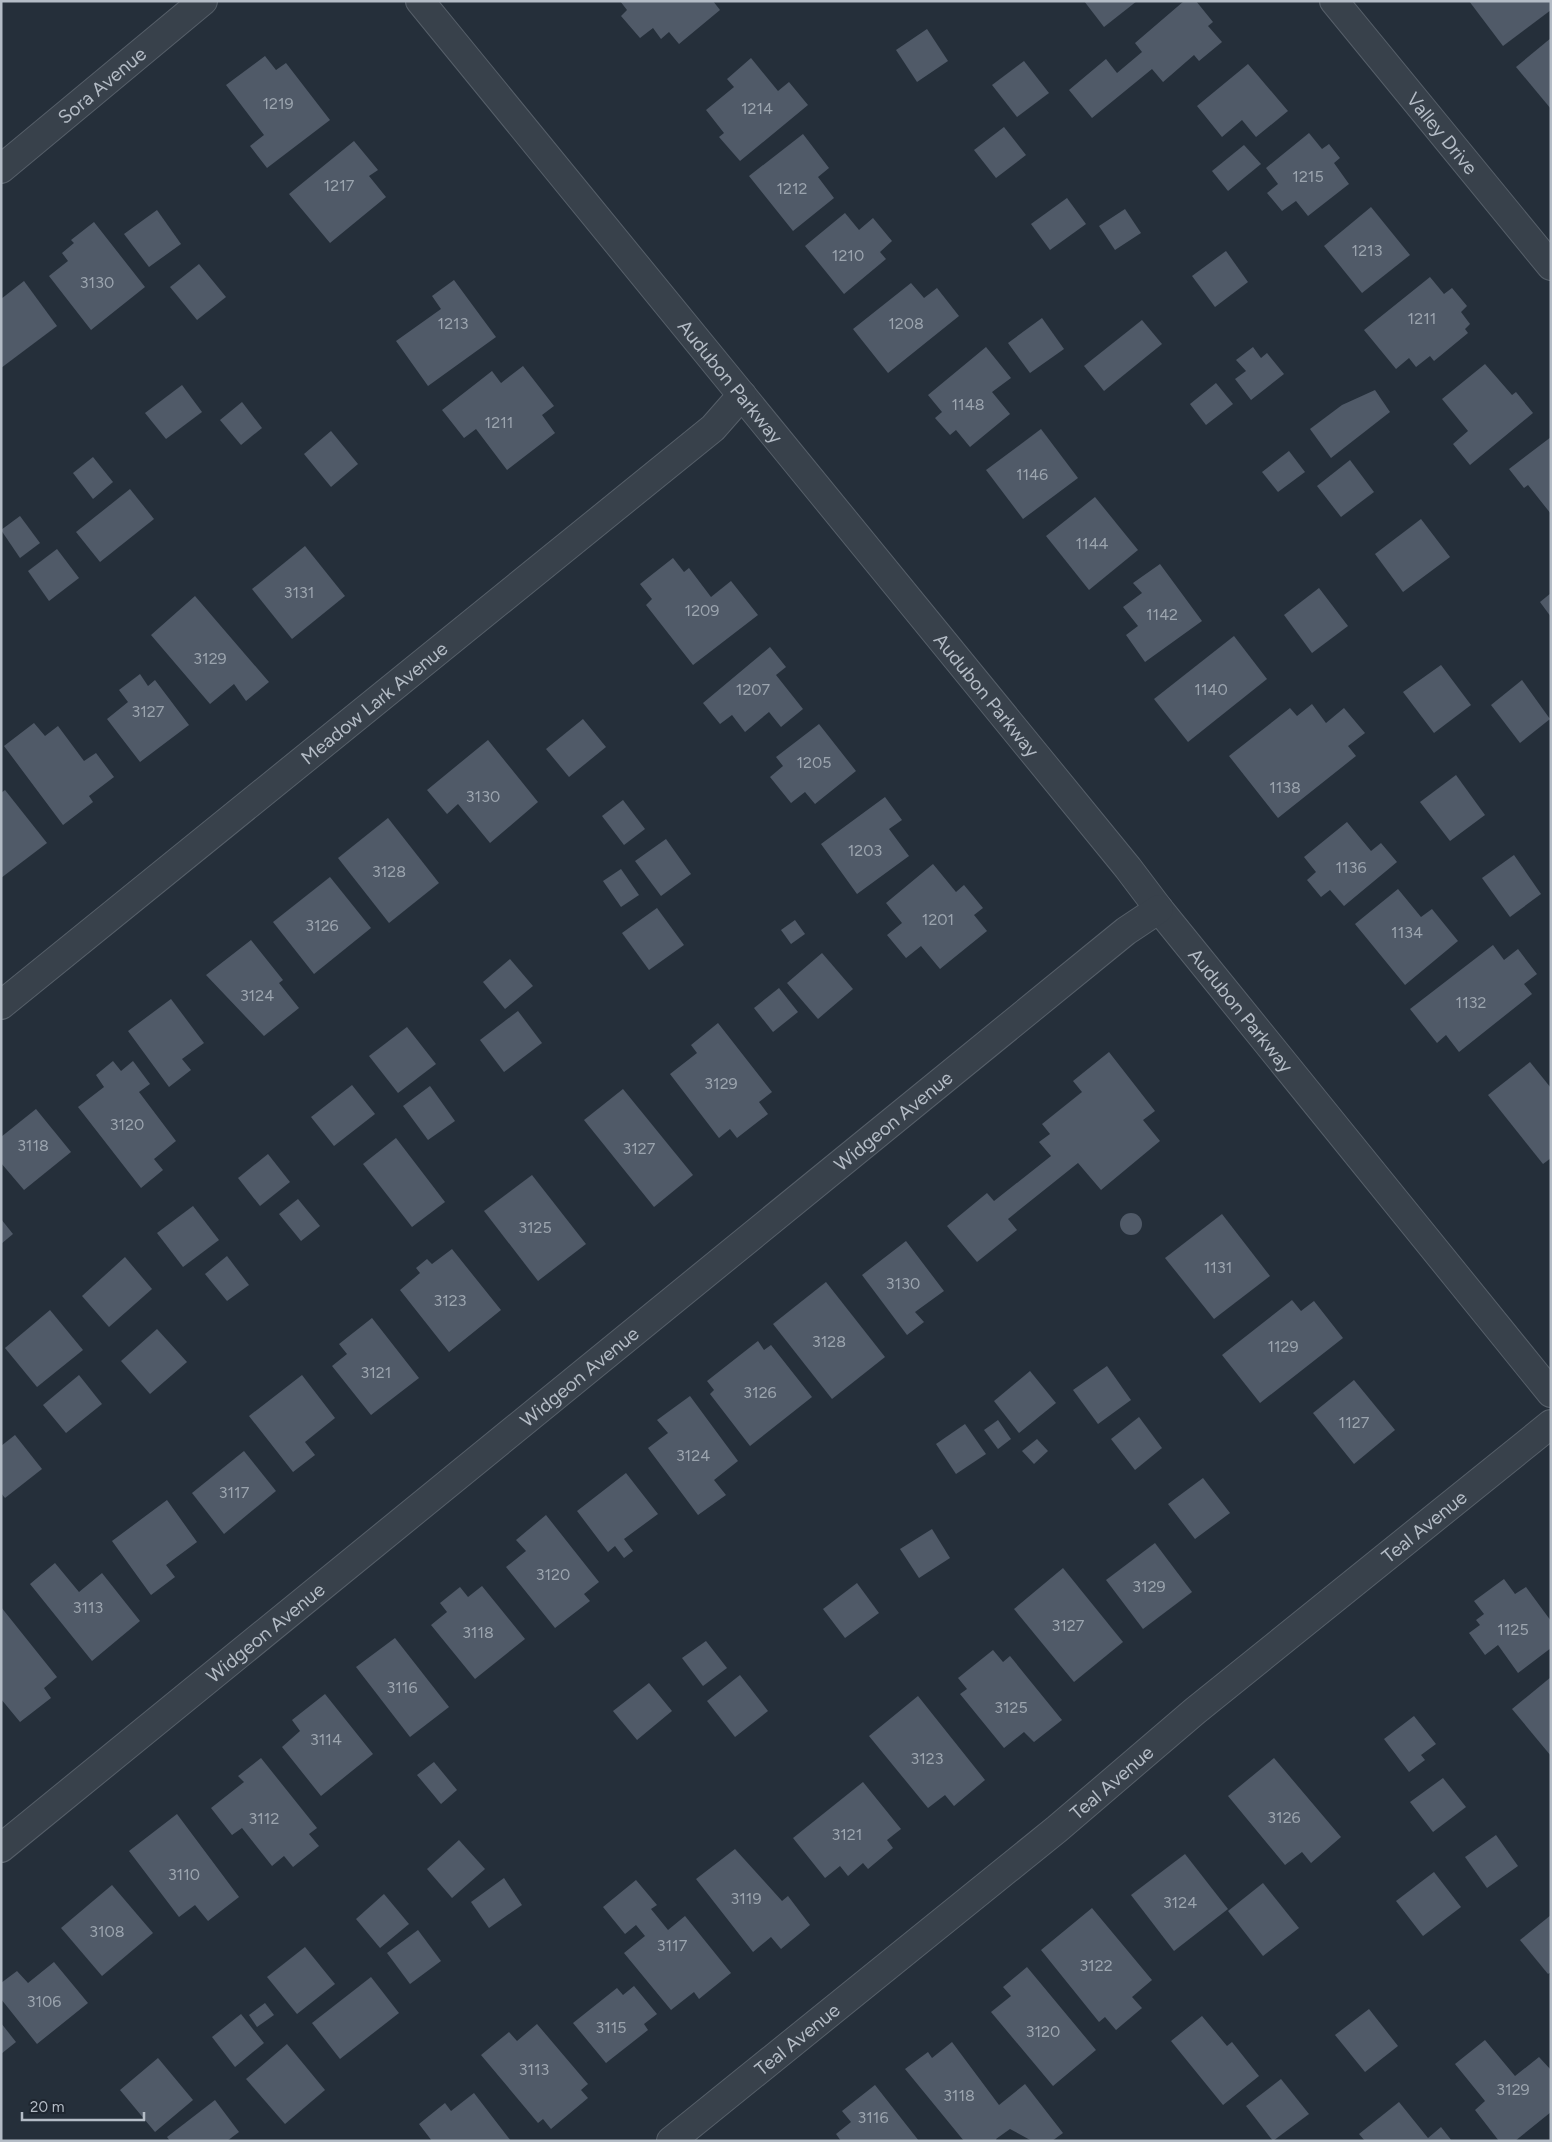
<svg xmlns="http://www.w3.org/2000/svg" width="1552" height="2142" viewBox="0 0 1552 2142" font-family="Figtree,sans-serif">
<style>
.building{fill:#505a68}
.lines{fill:none;stroke-linecap:round;stroke-linejoin:round}
.minor-casing{stroke:#565f69;stroke-width:30}
.minor{stroke:#38414b;stroke-width:28}
.labels{text-anchor:middle;stroke-width:4;stroke-linejoin:round;paint-order:stroke}
.number-label{font-size:16px;fill:#9ba4ae}
.street-label{font-size:19px;fill:#b4bcc6;stroke:#1e2630}
</style>
<rect width="100%" height="100%" fill="#252f3a"/>
<!-- building -->
<g class="building">
<path d="M620 1H713L720 10 679 44 669 32 661 39 653 28 640 38 621 16 627 10Z"/>
<path d="M1084 1H1137L1104 27Z"/>
<path d="M1184 1H1196L1213 22 1208 26 1222 42 1199 61 1194 55 1163 82 1152 69 1092 118 1069 90 1106 59 1117 73 1142 52 1135 43Z"/>
<path d="M1469 1H1551V10L1503 46Z"/>
<path d="M927 29 948 61 917 82 896 50Z"/>
<path d="M1551 38V109L1516 67Z"/>
<path d="M265 56 276 70 286 63 330 120 267 168 250 146 264 135 226 85Z"/>
<path d="M751 58 778 91 789 82 808 105 740 161 719 137 724 133 706 110 734 87 727 79Z"/>
<path d="M1024 61 1049 93 1017 117 992 85Z"/>
<path d="M1248 64 1288 111 1256 137 1242 120 1222 137 1197 106Z"/>
<path d="M1004 127 1026 155 996 178 974 150Z"/>
<path d="M1309 133 1322 149 1329 144 1340 158 1334 163 1349 184 1308 216 1296 201 1282 211 1267 193 1278 184 1266 168Z"/>
<path d="M803 134 829 168 818 177 834 198 793 231 749 176Z"/>
<path d="M354 141 378 170 369 176 386 197 330 243 289 194Z"/>
<path d="M1244 145 1261 164 1228 191 1212 171Z"/>
<path d="M1067 198 1086 224 1050 250 1031 224Z"/>
<path d="M1371 207 1410 255 1362 293 1324 246Z"/>
<path d="M1125 209 1141 233 1115 250 1099 226Z"/>
<path d="M157 210 181 244 149 267 124 234Z"/>
<path d="M845 213 859 230 873 218 892 241 880 252 886 259 844 294 805 246Z"/>
<path d="M94 222 145 287 91 330 49 276 68 261 62 253 74 243 71 240Z"/>
<path d="M1226 251 1248 282 1215 307 1192 276Z"/>
<path d="M199 264 226 297 197 320 170 287Z"/>
<path d="M1430 277 1444 294 1452 288 1467 306 1461 312 1470 324 1465 329 1468 333 1434 361 1430 356 1416 367 1409 358 1396 369 1364 330Z"/>
<path d="M454 280 496 337 428 386 396 341 441 309 432 296Z"/>
<path d="M24 281 57 326 1 368V299Z"/>
<path d="M911 283 924 298 937 288 959 316 888 373 853 329Z"/>
<path d="M1042 318 1064 349 1030 373 1008 343Z"/>
<path d="M1142 320 1162 344 1104 391 1084 366Z"/>
<path d="M986 347 1011 378 992 392 1010 414 970 447 956 430 950 435 935 418 942 412 928 395Z"/>
<path d="M1253 347 1261 358 1267 353 1284 374 1251 400 1235 379 1246 371 1236 360Z"/>
<path d="M1485 364 1512 395 1516 392 1533 413 1470 465 1453 444 1468 431 1442 399Z"/>
<path d="M523 366 554 406 542 415 555 433 507 470 476 429 464 438 442 410 492 371 501 383Z"/>
<path d="M1216 383 1233 404 1206 425 1190 404Z"/>
<path d="M182 385 202 412 166 439 145 413Z"/>
<path d="M1375 390 1390 412 1331 458 1310 429 1342 405Z"/>
<path d="M242 402 262 428 241 445 220 420Z"/>
<path d="M1041 429 1078 478 1023 519 986 470Z"/>
<path d="M331 431 358 464 331 487 304 454Z"/>
<path d="M1551 437V514L1528 485 1524 488 1509 469Z"/>
<path d="M1289 451 1305 472 1278 492 1262 472Z"/>
<path d="M93 457 113 482 93 499 73 473Z"/>
<path d="M1350 460 1374 492 1341 517 1317 486Z"/>
<path d="M130 489 154 519 100 562 76 532Z"/>
<path d="M1095 497 1138 550 1089 590 1046 536Z"/>
<path d="M20 516 40 543 20 558 1 530Z"/>
<path d="M1421 519 1450 557 1403 592 1375 554Z"/>
<path d="M305 546 345 596 292 639 252 589Z"/>
<path d="M57 549 79 578 49 601 28 571Z"/>
<path d="M673 558 684 572 689 568 711 597 731 581 758 615 693 665 646 605 652 599 640 584Z"/>
<path d="M1160 564 1202 621 1145 662 1126 635 1138 626 1123 607 1142 593 1133 583Z"/>
<path d="M1319 588 1348 626 1312 653 1284 615Z"/>
<path d="M1551 593V617L1540 602Z"/>
<path d="M195 596 269 682 246 701 234 684 210 704 151 635Z"/>
<path d="M1234 636 1267 679 1188 742 1154 699Z"/>
<path d="M770 647 786 667 776 675 803 709 781 727 769 712 745 732 732 715 720 724 703 703Z"/>
<path d="M1441 665 1471 705 1434 733 1403 692Z"/>
<path d="M140 674 148 686 155 680 189 725 140 762 107 719 128 702 119 690Z"/>
<path d="M1522 680 1550 719 1520 743 1491 705Z"/>
<path d="M1312 704 1326 723 1344 708 1365 733 1348 746 1356 756 1278 818 1229 756 1290 708 1297 716Z"/>
<path d="M583 719 606 747 569 777 546 749Z"/>
<path d="M34 723 45 736 58 726 84 761 96 753 114 777 89 796 93 802 63 825 4 746Z"/>
<path d="M819 724 856 771 815 804 805 792 791 803 770 777 783 766 776 757Z"/>
<path d="M488 740 538 802 490 843 458 804 447 814 427 790Z"/>
<path d="M1456 775 1485 815 1450 841 1420 802Z"/>
<path d="M5 790 47 843 1 878V793Z"/>
<path d="M885 797 902 820 889 829 909 856 857 894 821 844Z"/>
<path d="M623 800 645 829 624 845 602 816Z"/>
<path d="M388 818 439 883 389 923 338 858Z"/>
<path d="M1347 822 1371 851 1381 843 1397 862 1344 906 1330 890 1321 897 1307 880 1316 872 1304 857Z"/>
<path d="M666 839 691 874 661 896 635 861Z"/>
<path d="M1514 855 1541 894 1510 917 1482 878Z"/>
<path d="M933 864 956 892 964 885 983 908 974 915 987 931 940 969 921 946 906 958 887 935 902 923 886 903Z"/>
<path d="M621 869 639 895 621 907 603 881Z"/>
<path d="M330 877 371 928 314 974 273 922Z"/>
<path d="M1398 889 1421 917 1432 909 1458 941 1405 985 1355 924Z"/>
<path d="M657 908 684 945 649 970 622 933Z"/>
<path d="M795 920 805 934 791 944 781 930Z"/>
<path d="M251 940 283 980 279 983 299 1008 264 1036 206 975Z"/>
<path d="M1493 945 1504 960 1518 949 1537 974 1524 984 1532 994 1459 1052 1446 1035 1437 1043 1410 1009Z"/>
<path d="M822 953 853 989 818 1019 787 983Z"/>
<path d="M510 959 533 986 505 1009 483 982Z"/>
<path d="M779 988 798 1012 773 1032 754 1008Z"/>
<path d="M171 999 204 1043 182 1059 191 1070 169 1087 128 1031Z"/>
<path d="M518 1011 542 1043 504 1072 480 1040Z"/>
<path d="M718 1023 772 1092 759 1102 768 1114 737 1138 730 1129 719 1138 670 1074 697 1053 691 1045Z"/>
<path d="M407 1027 436 1064 398 1093 369 1056Z"/>
<path d="M1109 1052 1155 1111 1143 1120 1160 1141 1101 1190 1078 1163 1008 1219 1017 1230 977 1262 947 1226 987 1193 994 1201 1051 1156 1039 1142 1050 1134 1042 1124 1082 1092 1073 1081Z"/>
<path d="M113 1061 121 1071 133 1061 150 1084 139 1092 176 1141 154 1159 163 1170 141 1188 78 1107 104 1087 96 1075Z"/>
<path d="M1530 1062 1551 1088V1158L1543 1164 1488 1095Z"/>
<path d="M352 1085 375 1114 334 1146 311 1117Z"/>
<path d="M430 1086 455 1121 428 1140 403 1106Z"/>
<path d="M623 1089 693 1175 654 1207 584 1120Z"/>
<path d="M36 1109 71 1152 24 1190 1 1163V1137Z"/>
<path d="M396 1138 445 1202 412 1227 363 1164Z"/>
<path d="M268 1154 290 1182 260 1206 238 1178Z"/>
<path d="M532 1175 586 1244 538 1281 484 1211Z"/>
<path d="M298 1199 320 1226 301 1241 279 1214Z"/>
<path d="M193 1206 219 1240 183 1267 157 1233Z"/>
<circle cx="1131" cy="1224" r="11"/>
<path d="M1222 1214 1270 1276 1214 1319 1165 1258Z"/>
<path d="M1 1219 13 1234 1 1244Z"/>
<path d="M906 1241 944 1291 915 1312 924 1322 907 1335 862 1275Z"/>
<path d="M452 1249 501 1310 449 1352 400 1290 420 1273 416 1268 427 1259 432 1264Z"/>
<path d="M227 1256 249 1285 227 1301 205 1274Z"/>
<path d="M125 1257 152 1289 109 1327 82 1296Z"/>
<path d="M826 1282 885 1357 832 1399 773 1324Z"/>
<path d="M1292 1300 1301 1311 1314 1301 1343 1338 1260 1403 1222 1355Z"/>
<path d="M50 1310 83 1350 37 1387 5 1348Z"/>
<path d="M372 1318 419 1378 371 1415 332 1366 347 1354 339 1344Z"/>
<path d="M157 1329 187 1362 150 1394 121 1361Z"/>
<path d="M758 1341 764 1350 771 1345 812 1397 750 1446 710 1394 714 1390 707 1381Z"/>
<path d="M1107 1366 1131 1400 1098 1424 1073 1390Z"/>
<path d="M1030 1371 1056 1403 1019 1433 994 1401Z"/>
<path d="M79 1375 102 1404 66 1433 43 1405Z"/>
<path d="M302 1375 335 1418 305 1442 315 1455 293 1472 249 1416Z"/>
<path d="M1354 1380 1395 1430 1354 1464 1313 1413Z"/>
<path d="M690 1396 738 1461 714 1480 726 1495 698 1515 648 1448 668 1433 657 1420Z"/>
<path d="M1139 1417 1162 1448 1135 1470 1111 1439Z"/>
<path d="M998 1420 1011 1439 998 1449 984 1430Z"/>
<path d="M965 1424 986 1454 956 1474 936 1444Z"/>
<path d="M15 1435 42 1469 5 1498 1 1493V1446Z"/>
<path d="M1037 1439 1048 1451 1034 1464 1022 1451Z"/>
<path d="M244 1451 276 1491 224 1534 192 1493Z"/>
<path d="M626 1473 658 1514 624 1539 633 1551 624 1558 615 1546 608 1552 577 1511Z"/>
<path d="M1203 1478 1230 1513 1195 1539 1168 1504Z"/>
<path d="M167 1500 197 1542 166 1565 175 1577 151 1595 112 1541Z"/>
<path d="M546 1515 599 1582 584 1594 590 1601 555 1628 506 1567 526 1551 516 1540Z"/>
<path d="M932 1529 950 1558 919 1578 900 1549Z"/>
<path d="M1155 1543 1192 1592 1143 1629 1106 1580Z"/>
<path d="M55 1563 79 1592 102 1573 140 1621 92 1661 30 1584Z"/>
<path d="M1063 1568 1123 1642 1074 1682 1014 1609Z"/>
<path d="M1504 1579 1515 1594 1526 1587 1551 1621V1648L1518 1673 1498 1645 1485 1655 1469 1633 1480 1625 1476 1620 1484 1614 1474 1601Z"/>
<path d="M857 1583 879 1613 845 1638 823 1609Z"/>
<path d="M482 1586 525 1639 475 1679 431 1625 447 1612 440 1603 460 1587 468 1597Z"/>
<path d="M1 1607 57 1677 44 1688 51 1698 20 1722 1 1699Z"/>
<path d="M395 1638 449 1707 410 1737 356 1667Z"/>
<path d="M706 1641 727 1668 703 1686 682 1658Z"/>
<path d="M993 1650 1003 1662 1010 1656 1062 1720 1034 1742 1024 1732 1004 1748 960 1694 967 1689 958 1678Z"/>
<path d="M740 1675 768 1711 735 1737 707 1701Z"/>
<path d="M1551 1677V1756L1512 1709Z"/>
<path d="M649 1683 672 1711 637 1740 613 1711Z"/>
<path d="M325 1694 373 1754 321 1796 282 1747 300 1731 292 1720Z"/>
<path d="M918 1696 985 1780 954 1806 945 1795 928 1808 869 1736Z"/>
<path d="M1414 1716 1436 1744 1421 1755 1425 1760 1409 1772 1384 1739Z"/>
<path d="M261 1758 317 1828 309 1834 319 1846 293 1867 284 1856 272 1866 242 1828 232 1835 211 1808 244 1782 238 1776Z"/>
<path d="M1274 1758 1341 1837 1311 1863 1302 1852 1285 1865 1228 1796Z"/>
<path d="M434 1762 457 1790 441 1804 417 1775Z"/>
<path d="M1443 1778 1466 1807 1433 1832 1410 1802Z"/>
<path d="M863 1782 901 1829 887 1840 893 1848 868 1869 863 1863 848 1876 840 1866 825 1878 793 1838Z"/>
<path d="M177 1814 239 1897 208 1921 195 1905 179 1917 129 1851Z"/>
<path d="M1496 1835 1518 1866 1487 1888 1465 1857Z"/>
<path d="M459 1840 485 1869 452 1898 427 1869Z"/>
<path d="M735 1849 782 1901 788 1896 810 1925 781 1949 771 1937 753 1952 696 1879Z"/>
<path d="M1185 1854 1228 1909 1174 1951 1131 1895Z"/>
<path d="M1434 1872 1461 1907 1423 1936 1396 1901Z"/>
<path d="M504 1878 522 1905 489 1928 471 1902Z"/>
<path d="M636 1880 657 1905 651 1909 668 1930 685 1916 731 1973 699 1999 694 1992 671 2010 624 1953 645 1936 636 1925 625 1934 603 1907Z"/>
<path d="M1263 1883 1299 1928 1263 1956 1228 1911Z"/>
<path d="M112 1885 153 1933 102 1976 61 1928Z"/>
<path d="M384 1894 409 1924 380 1948 356 1919Z"/>
<path d="M1092 1908 1152 1980 1132 1997 1142 2008 1116 2030 1105 2017 1099 2022 1041 1950Z"/>
<path d="M1551 1915V1972L1548 1974 1520 1940Z"/>
<path d="M418 1930 441 1961 410 1984 387 1953Z"/>
<path d="M305 1947 335 1984 297 2014 267 1977Z"/>
<path d="M54 1962 88 2003 37 2044 1 1999V1983L17 1971 28 1983Z"/>
<path d="M1027 1967 1096 2050 1053 2086 991 2012 1011 1996 1003 1987Z"/>
<path d="M371 1977 399 2013 340 2059 312 2023Z"/>
<path d="M634 1986 657 2014 644 2024 648 2030 606 2063 573 2023 617 1988 623 1995Z"/>
<path d="M265 2003 274 2015 257 2027 249 2015Z"/>
<path d="M1369 2009 1398 2046 1365 2072 1335 2035Z"/>
<path d="M241 2014 264 2043 235 2067 212 2037Z"/>
<path d="M1202 2016 1227 2046 1232 2042 1259 2076 1223 2105 1171 2041Z"/>
<path d="M1 2023 16 2042 1 2054Z"/>
<path d="M537 2024 588 2084 581 2090 588 2098 551 2129 543 2119 538 2123 481 2055 509 2032 517 2041Z"/>
<path d="M1485 2040 1515 2076 1539 2057 1551 2070V2112L1515 2141H1499L1475 2110 1485 2101 1455 2064Z"/>
<path d="M952 2042 999 2105 1025 2084 1063 2133 1052 2141H1032L1010 2129 996 2139 997 2141H964L905 2069 928 2052 932 2058Z"/>
<path d="M287 2044 325 2090 285 2124 246 2079Z"/>
<path d="M158 2058 193 2100 155 2132 120 2090Z"/>
<path d="M1281 2079 1309 2114 1273 2141 1246 2106Z"/>
<path d="M875 2085 919 2141H841L836 2134 851 2122 842 2111Z"/>
<path d="M474 2093 511 2141H432L419 2124 445 2103 451 2111Z"/>
<path d="M215 2100 239 2132 227 2141H170L167 2137Z"/>
<path d="M1399 2102 1428 2138 1441 2127 1452 2141H1365L1359 2134Z"/>
</g>
<g class="lines">
<!-- minor casing -->
<g class="minor-casing">
<g id="minor">
<path id="s1" d="M420 1 1128 868 1159 909 1551 1393"/>
<path id="s2" d="M1334 1 1551 266"/>
<path id="s3" d="M1 169 203 1"/>
<path id="s4" d="M1 1005 713 428 742 395"/>
<path id="s5" d="M1 1848 1126 931 1159 909"/>
<path id="s6" d="M671 2141 1057 1829 1195 1711 1551 1424"/>
</g>
</g>
<!-- minor -->
<use href="#minor" class="minor"/>
</g>
<g class="labels">
<!-- number labels -->
<g class="number-label">
<text x="278" y="109">1219</text>
<text x="757" y="114">1214</text>
<text x="1308" y="182">1215</text>
<text x="339" y="191">1217</text>
<text x="792" y="194">1212</text>
<text x="1367" y="256">1213</text>
<text x="848" y="261">1210</text>
<text x="97" y="288">3130</text>
<text x="1422" y="324">1211</text>
<text x="453" y="329">1213</text>
<text x="906" y="329">1208</text>
<text x="968" y="410">1148</text>
<text x="499" y="428">1211</text>
<text x="1032" y="480">1146</text>
<text x="1092" y="549">1144</text>
<text x="299" y="598">3131</text>
<text x="702" y="616">1209</text>
<text x="1162" y="620">1142</text>
<text x="210" y="664">3129</text>
<text x="753" y="695">1207</text>
<text x="1211" y="695">1140</text>
<text x="148" y="717">3127</text>
<text x="814" y="768">1205</text>
<text x="1285" y="793">1138</text>
<text x="483" y="802">3130</text>
<text x="865" y="856">1203</text>
<text x="1351" y="873">1136</text>
<text x="389" y="877">3128</text>
<text x="938" y="925">1201</text>
<text x="322" y="931">3126</text>
<text x="1407" y="938">1134</text>
<text x="257" y="1001">3124</text>
<text x="1471" y="1008">1132</text>
<text x="721" y="1089">3129</text>
<text x="127" y="1130">3120</text>
<text x="33" y="1151">3118</text>
<text x="639" y="1154">3127</text>
<text x="535" y="1233">3125</text>
<text x="1218" y="1273">1131</text>
<text x="903" y="1289">3130</text>
<text x="450" y="1306">3123</text>
<text x="829" y="1347">3128</text>
<text x="1283" y="1352">1129</text>
<text x="376" y="1378">3121</text>
<text x="760" y="1398">3126</text>
<text x="1354" y="1428">1127</text>
<text x="693" y="1461">3124</text>
<text x="234" y="1498">3117</text>
<text x="553" y="1580">3120</text>
<text x="1149" y="1592">3129</text>
<text x="88" y="1613">3113</text>
<text x="1068" y="1631">3127</text>
<text x="1513" y="1635">1125</text>
<text x="478" y="1638">3118</text>
<text x="402" y="1693">3116</text>
<text x="1011" y="1713">3125</text>
<text x="326" y="1745">3114</text>
<text x="927" y="1764">3123</text>
<text x="1284" y="1823">3126</text>
<text x="264" y="1824">3112</text>
<text x="847" y="1840">3121</text>
<text x="184" y="1880">3110</text>
<text x="746" y="1904">3119</text>
<text x="1180" y="1908">3124</text>
<text x="107" y="1937">3108</text>
<text x="672" y="1951">3117</text>
<text x="1096" y="1971">3122</text>
<text x="44" y="2007">3106</text>
<text x="611" y="2033">3115</text>
<text x="1043" y="2037">3120</text>
<text x="534" y="2075">3113</text>
<text x="1513" y="2095">3129</text>
<text x="959" y="2101">3118</text>
<text x="873" y="2123">3116</text>
</g>
<!-- street labels -->
<g class="street-label">
<text dy="7" stroke="none"><textPath href="#s3" startOffset="131">Sora Avenue</textPath></text>
<text dy="7" stroke="none"><textPath href="#s2" startOffset="171">Valley Drive</textPath></text>
<text dy="7" stroke="none"><textPath href="#s1" startOffset="491">Audubon Parkway</textPath></text>
<text dy="7" stroke="none"><textPath href="#s1" startOffset="896">Audubon Parkway</textPath></text>
<text dy="7" stroke="none"><textPath href="#s4" startOffset="480">Meadow Lark Avenue</textPath></text>
<text dy="7" stroke="none"><textPath href="#s1" startOffset="1301">Audubon Parkway</textPath></text>
<text dy="7" stroke="none"><textPath href="#s5" startOffset="1151">Widgeon Avenue</textPath></text>
<text dy="7" stroke="none"><textPath href="#s5" startOffset="746">Widgeon Avenue</textPath></text>
<text dy="7" stroke="none"><textPath href="#s6" startOffset="972">Teal Avenue</textPath></text>
<text dy="7" stroke="none"><textPath href="#s5" startOffset="341">Widgeon Avenue</textPath></text>
<text dy="7" stroke="none"><textPath href="#s6" startOffset="568">Teal Avenue</textPath></text>
<text dy="7" stroke="none"><textPath href="#s6" startOffset="162">Teal Avenue</textPath></text>
</g>
</g>
<!-- border -->
<rect width="1552" height="2142" fill="none" stroke="#b4bcc6" stroke-width="5"/>
<!-- scale -->
<path d="M22 2112v8h122v-8" fill="none" stroke="#b4bcc6" stroke-width="2.5"/>
<text x="30" y="2112" font-size="15" fill="#b4bcc6" stroke="#1e2630" stroke-width="4" paint-order="stroke">20 m</text>
</svg>
